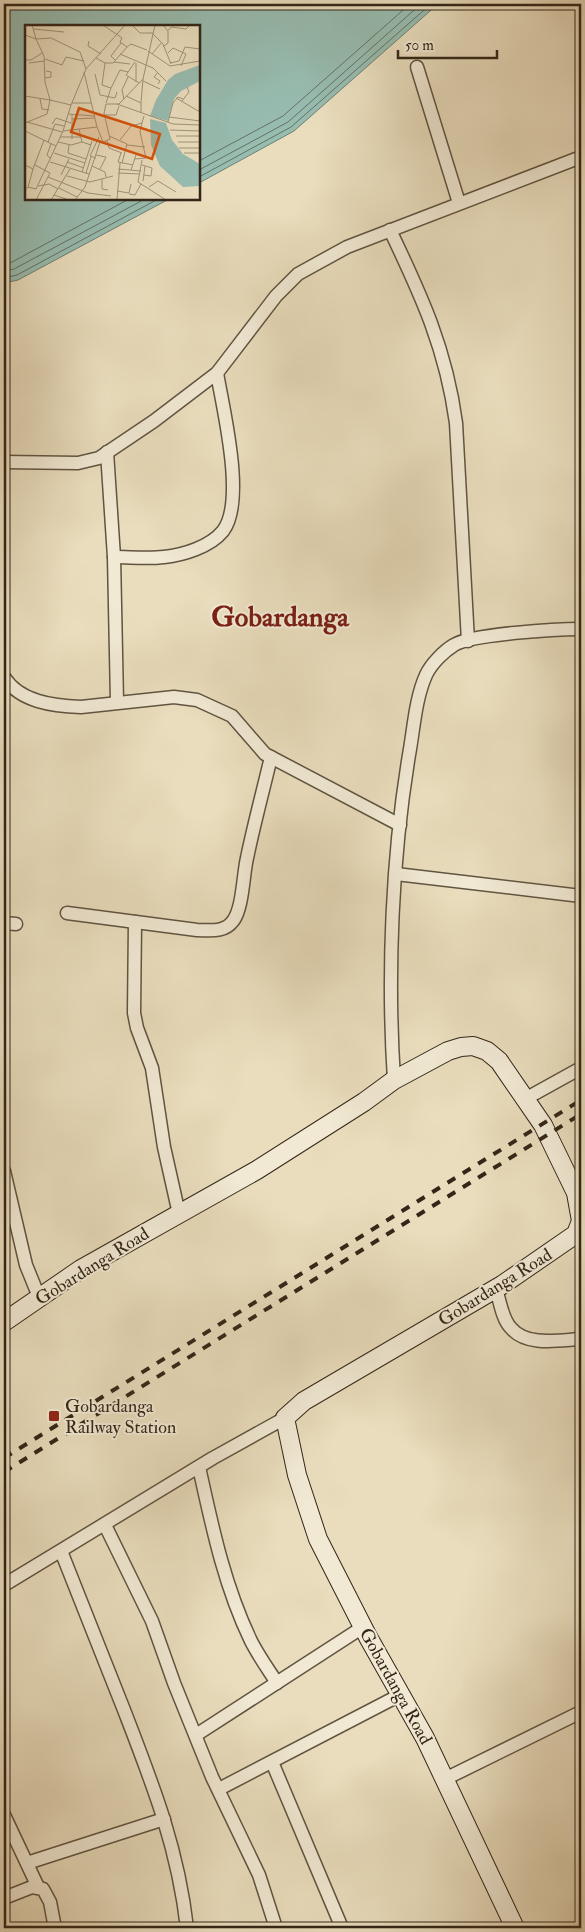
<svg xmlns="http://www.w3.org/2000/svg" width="585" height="1932" viewBox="0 0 585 1932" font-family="'IM FELL Double Pica',serif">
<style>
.water{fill:#97bcb0;stroke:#6f8073}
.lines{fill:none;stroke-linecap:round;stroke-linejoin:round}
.shore{stroke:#657164;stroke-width:1}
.street-casing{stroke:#605441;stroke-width:15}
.secondary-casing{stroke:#332618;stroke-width:20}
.street{stroke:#f1e9d4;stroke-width:12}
.secondary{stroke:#f1e9d4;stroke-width:18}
.rail{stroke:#332618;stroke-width:4;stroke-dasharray:9 9;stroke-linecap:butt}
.poi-dot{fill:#8f2418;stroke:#f1e9d4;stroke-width:2}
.labels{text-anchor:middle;stroke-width:4;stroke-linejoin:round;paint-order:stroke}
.street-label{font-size:18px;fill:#332618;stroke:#f1e9d4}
.poi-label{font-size:18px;fill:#332618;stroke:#f1e9d4;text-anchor:start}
.town-label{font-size:28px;font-weight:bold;fill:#7a1f14;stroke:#f1e9d4}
.inset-road{fill:none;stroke:#a0947b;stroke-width:1}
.view{fill:#d6540d;fill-opacity:0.15;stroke:#d6540d;stroke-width:2.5}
.inset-edge{fill:none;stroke:#332618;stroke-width:2.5}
</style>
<rect width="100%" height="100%" fill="#e9ddbd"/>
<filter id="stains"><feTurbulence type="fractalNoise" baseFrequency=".004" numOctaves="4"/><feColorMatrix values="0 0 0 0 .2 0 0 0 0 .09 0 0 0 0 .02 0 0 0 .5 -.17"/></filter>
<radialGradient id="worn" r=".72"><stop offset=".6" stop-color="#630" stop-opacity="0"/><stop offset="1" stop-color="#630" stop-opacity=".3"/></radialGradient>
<!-- water -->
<path class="water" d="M4 4H438L294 131 199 183V26H26V199H169L18 280 4 283Z"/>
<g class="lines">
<!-- shore -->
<g class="shore">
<path d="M199 161 283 116 410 4"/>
<path d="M199 170 288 122 421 4"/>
<path d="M199 177 291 127 431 4"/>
<path d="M4 264 12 262 129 199"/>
<path d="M4 271 14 269 145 199"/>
<path d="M4 278 17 275 158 199"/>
</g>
<!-- street casing -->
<g class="street-casing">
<g id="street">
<path d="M417 67 459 203"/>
<path d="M390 230C422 297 446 349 456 423L468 641"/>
<path d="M107 452 114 557 117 702"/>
<path d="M4 462 78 463 99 458 154 421 217 373 276 296 298 274 347 247 581 157"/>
<path d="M114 557C130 557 148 559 164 557 183 555 210 547 223 531 246 501 223 409 217 373"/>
<path d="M4 677C20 702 53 706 81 707L174 697 197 700 232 716 265 754 400 825"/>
<path d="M396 874 581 896"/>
<path d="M67 913 197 930C210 930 224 933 233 921 243 908 243 875 247 858 254 824 263 791 271 757"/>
<path d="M135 922 134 1013 137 1028 152 1068 164 1147 179 1214"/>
<path d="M4 923 16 924"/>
<path d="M394 1080C387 973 392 854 410 749 414 725 416 697 426 675 431 664 444 651 454 645 471 634 558 629 581 629"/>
<path d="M525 1099 581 1068"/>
<path d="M4 1171 26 1265 39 1297"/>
<path d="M496 1289C500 1301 502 1319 511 1328 527 1347 560 1340 581 1339"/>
<path d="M199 1467C212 1526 224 1585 251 1641 258 1655 268 1669 277 1683"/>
<path d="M105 1525 152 1621 174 1683 212 1777 259 1875 276 1928"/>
<path d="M61 1551C82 1604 103 1657 124 1710 153 1785 178 1848 187 1928"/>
<path d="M4 1585 213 1458 285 1418"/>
<path d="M196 1735 363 1627"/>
<path d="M272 1762 342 1928"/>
<path d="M445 1779 581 1712"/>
<path d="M219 1789 400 1695"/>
<path d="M4 1815 38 1887"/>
<path d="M27 1863 164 1819"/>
<path d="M4 1898 32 1887 43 1889 50 1902 55 1928"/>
</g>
</g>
<!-- secondary casing -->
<g class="secondary-casing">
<path id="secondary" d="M4 1322 81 1269 257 1170 364 1102 394 1080 448 1051 461 1047 473 1046 487 1051 499 1061 543 1125 576 1193 581 1221 576 1234 502 1285 304 1401 285 1418 297 1475 318 1539 368 1637 425 1738 515 1928"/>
</g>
<!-- street -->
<use href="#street" class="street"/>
<!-- secondary -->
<use href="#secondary" class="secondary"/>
<!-- rail -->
<g class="rail">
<path d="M4 1458 581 1100"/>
<path d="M4 1472 581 1114"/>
</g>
</g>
<!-- markers -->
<rect class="poi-dot" x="48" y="1410" width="12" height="12" rx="2.5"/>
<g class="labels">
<!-- street labels -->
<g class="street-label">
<text transform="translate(92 1266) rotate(-32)" y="6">Gobardanga Road</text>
<text transform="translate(495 1287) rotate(-32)" y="6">Gobardanga Road</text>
<text transform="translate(396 1686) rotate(61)" y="6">Gobardanga Road</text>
</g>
<!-- poi labels -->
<g class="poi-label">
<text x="65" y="1412">Gobardanga<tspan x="65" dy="21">Railway Station</tspan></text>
</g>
<!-- town labels -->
<g class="town-label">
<text x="280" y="626">Gobardanga</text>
</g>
</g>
<!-- overview -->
<g transform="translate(25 25)">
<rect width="175" height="175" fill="#e9ddbd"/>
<path d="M175 40V56L156 66 149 74 143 96 125 91 131 75 143 55 150 49ZM125 94 141 98 147 115 158 129 175 139V161L158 162 135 141 126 120Z" fill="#97bcb0"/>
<path class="inset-road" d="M7 0 11 14 26 13 55 27 61 44M78 0 97 13 95 17 102 22 88 38H80M107 0 115 8H128M138 0 143 6V18L139 21M9 4 39 7M143 5 147 2 161 4 165 0M128 9 138 19 146 39M0 10 11 14 19 31 20 57 25 75 46 80 38 106 72 102 78 117 85 114 79 88 81 79H94L118 54 130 0M64 16 63 21 76 29M102 22 106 19 122 25M123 26 145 41 175 36M143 28 148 23 161 29 156 41M95 29 128 43 141 56M127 29 137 17M71 33 80 38 77 60 86 63 81 78M20 34 37 40 41 32 59 36M0 35H6L17 28M90 35 86 31 96 18M89 37 105 39M110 37 101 50 114 58M4 38 19 36M111 38V57M145 38 154 36 160 22 175 24M59 47 72 102M70 49 75 70 90 73 92 67M20 53 26 52V47L21 46M118 56 135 64M133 59 135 56 129 52 133 47M86 63 95 45 103 47M0 71 25 75M101 71 116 78V88M151 73 175 87M15 74 17 84 24 85M99 74 97 65 103 52M157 76 164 67 162 62M47 78H66M116 78 118 54M92 79 148 99 175 100M46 80 61 44 100 0M43 89 69 91M79 90H91L94 81M144 92 175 96M47 94 70 93M2 97 37 107M143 97 148 78 153 72 158 74M0 98 22 89 25 75M27 99 31 93 46 98M54 104 57 117 66 120M145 105 175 106M0 106 31 121M84 111 102 119 97 138M151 111H175M35 112H56M47 114V90M95 115 106 101 117 98 119 91M82 116 84 123 97 128M23 117 30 99 39 101M33 117 46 120 57 117M153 117H175M44 120 43 128 61 134M102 120 120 122M154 123H175M29 128 60 138M96 128 93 137 108 140M159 128H175M71 130 81 132 75 144M71 133 65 131 74 112M26 134 22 130 26 119M110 134 121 133 115 107 117 98M117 135 113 157 141 175M25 137 64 149M42 137 59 143M0 140 8 144 3 162M10 140 25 148 11 175M117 140 127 143 126 151 119 150M67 141 80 147 81 152M8 144 19 115M93 144 116 146M106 145 111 130M57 147 67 116M61 148 66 132M93 148 115 149M36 150 44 134M42 151 65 157 88 151M23 152 63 168 86 171M77 154V164L83 165M118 156 120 141M13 161 24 159 33 164M124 162 133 156 151 167M34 163 52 172M0 165 3 162 11 164 38 106M92 166 104 168 106 159M104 169 110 170 116 159M29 170 44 175M26 175 45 144M50 175 60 162 75 117M92 175 95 138"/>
<path class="view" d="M54 83 135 109 127 134 46 107Z"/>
<rect width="175" height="175" class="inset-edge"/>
</g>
<!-- margin -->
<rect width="585" height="1932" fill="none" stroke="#e9ddbd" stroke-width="20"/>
<rect x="5" y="5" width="575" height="1922" fill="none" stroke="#332618" stroke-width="2.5"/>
<rect x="10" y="10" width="565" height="1912" fill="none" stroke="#332618"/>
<!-- scale -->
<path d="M398 50v8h99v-8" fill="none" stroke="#332618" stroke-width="2.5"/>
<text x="405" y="50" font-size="15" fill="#332618" stroke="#f1e9d4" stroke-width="4" paint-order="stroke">50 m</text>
<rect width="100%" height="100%" filter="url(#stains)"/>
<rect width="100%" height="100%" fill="url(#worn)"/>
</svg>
